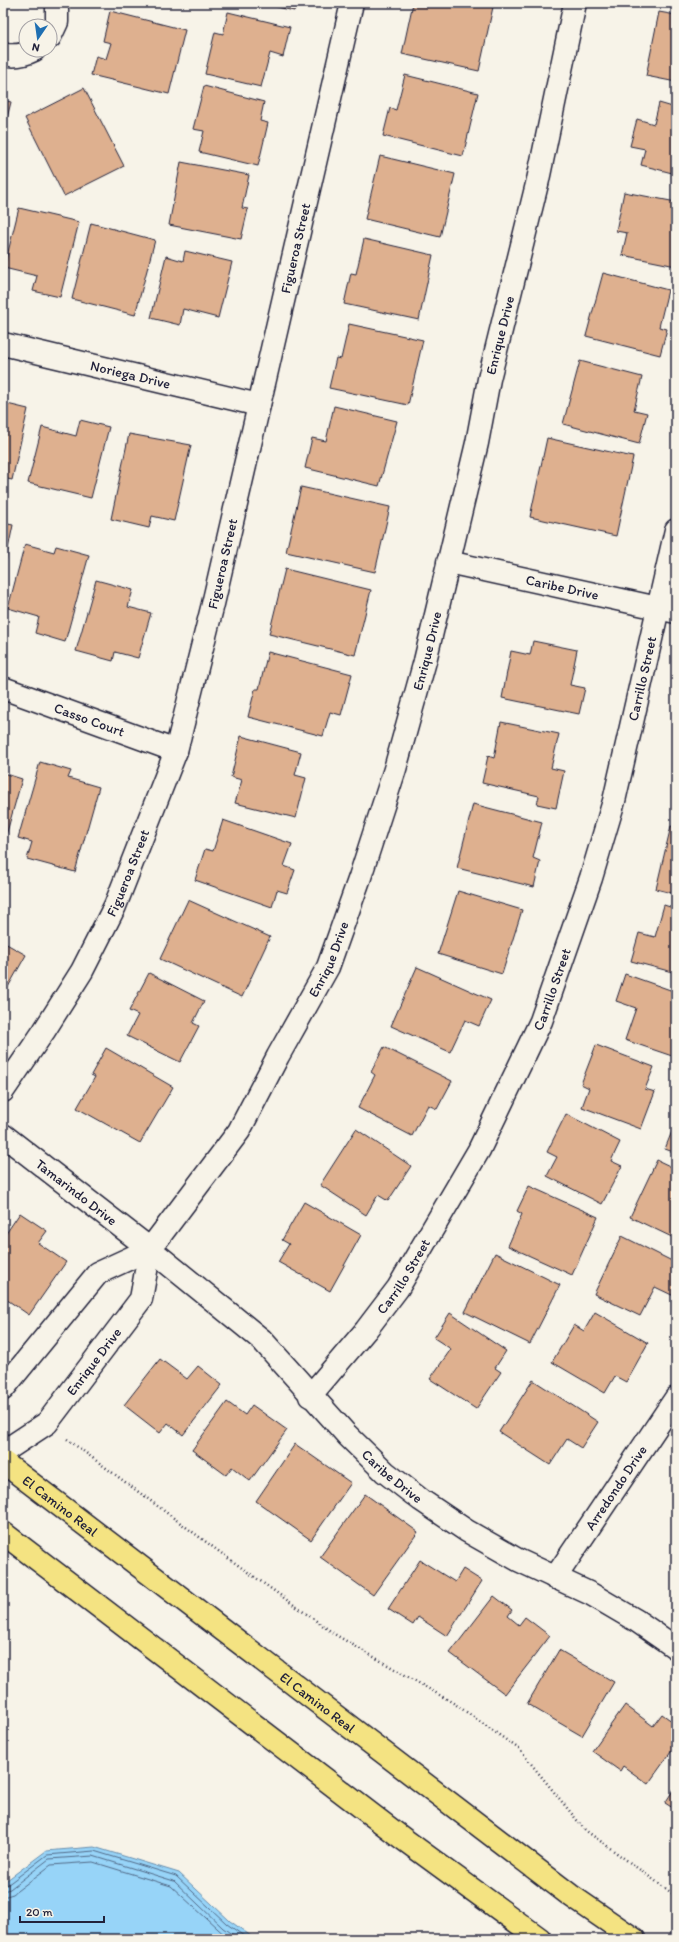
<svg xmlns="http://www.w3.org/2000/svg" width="679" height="1942" viewBox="0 0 679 1942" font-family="Itim,sans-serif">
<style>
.water{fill:#97d4f8;stroke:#688dac}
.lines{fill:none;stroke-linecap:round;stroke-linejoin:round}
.shore{stroke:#516987;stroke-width:1}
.building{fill:#deb08f;stroke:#22223b}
.minor-casing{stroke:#22223b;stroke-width:25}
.major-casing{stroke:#22223b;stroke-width:25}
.path{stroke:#22223b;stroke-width:2.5;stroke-dasharray:1 3;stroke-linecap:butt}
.minor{stroke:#f7f3e8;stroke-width:22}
.major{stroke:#f4e382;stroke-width:22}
.labels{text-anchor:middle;stroke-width:3.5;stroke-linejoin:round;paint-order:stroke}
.street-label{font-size:14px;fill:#22223b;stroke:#f7f3e8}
</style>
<rect width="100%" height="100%" fill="#f7f3e8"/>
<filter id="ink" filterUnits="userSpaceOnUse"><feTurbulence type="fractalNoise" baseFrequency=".025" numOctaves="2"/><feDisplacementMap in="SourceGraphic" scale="8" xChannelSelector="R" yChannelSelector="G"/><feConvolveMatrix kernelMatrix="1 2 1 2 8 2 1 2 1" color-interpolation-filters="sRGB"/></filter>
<g filter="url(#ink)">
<!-- water -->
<path class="water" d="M94 1847 179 1873 230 1921 255 1939H3V1883L46 1851Z"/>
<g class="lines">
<!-- shore -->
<g class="shore">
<path d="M3 1886 7 1885 47 1855 94 1851 176 1876 227 1924 248 1939"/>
<path d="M3 1891 10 1889 49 1859 93 1856 174 1881 223 1928 239 1939"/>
<path d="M3 1897 13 1894 51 1865 93 1862 171 1886 229 1939"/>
</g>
</g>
<!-- building -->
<g class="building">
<path d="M261 3H296L294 11Z"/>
<path d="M413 3H474L493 7 479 71 402 54Z"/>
<path d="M110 11 185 30 169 94 91 75 96 56 106 59 111 43 103 41Z"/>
<path d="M228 12 290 27 283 57 270 53 261 87 205 74 215 32 223 34Z"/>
<path d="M659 12 676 15V82L646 76Z"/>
<path d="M405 75 478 93 463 156 383 136 390 108 396 110Z"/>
<path d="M204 86 264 102 260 121 268 123 258 166 199 152 204 131 193 129Z"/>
<path d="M84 88 124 166 64 196 25 118Z"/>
<path d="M3 100 11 102 3 134Z"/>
<path d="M659 103 676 108V174L641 165 645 149 630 146 637 119 654 124Z"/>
<path d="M380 156 455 174 440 237 365 219Z"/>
<path d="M181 162 249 175 242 208 248 209 241 239 169 225Z"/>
<path d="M624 192 676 202V266L622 255 627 233 616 231Z"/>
<path d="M19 208 79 222 60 297 33 291 37 276 4 268Z"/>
<path d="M91 223 155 240 135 315 72 299Z"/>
<path d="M364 239 433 255 419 320 344 304 351 273 356 274Z"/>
<path d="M185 251 232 262 218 318 183 309 180 325 151 318 166 256 183 261Z"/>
<path d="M603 273 668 290 659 327 667 329 660 355 586 336Z"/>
<path d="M349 324 423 340 408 405 329 388 336 358 341 359Z"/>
<path d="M580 361 642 377 634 410 647 413 639 444 563 424Z"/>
<path d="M3 403 28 409 12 480 3 478Z"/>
<path d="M334 406 397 421 379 486 305 468 312 438 326 441Z"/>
<path d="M80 420 109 427 91 498 28 483 42 427 76 436Z"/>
<path d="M129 434 191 445 174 521 152 516 149 528 111 519Z"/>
<path d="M547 438 633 457 616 536 530 517Z"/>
<path d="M301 487 390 507 375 572 286 552Z"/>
<path d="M3 523 13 525 3 573Z"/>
<path d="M25 544 54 552 56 546 89 555 65 642 35 633 39 617 8 608Z"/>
<path d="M285 569 371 590 355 655 269 634Z"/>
<path d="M96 580 133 590 128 607 151 613 138 658 115 652 113 661 76 651Z"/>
<path d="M533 641 577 650 570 685 585 688 579 714 502 698 511 651 530 655Z"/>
<path d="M268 652 352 674 341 715 330 712 323 736 248 717 255 689H259Z"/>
<path d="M501 722 559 734 551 768 564 771 556 808 537 804 539 796 482 783 488 756 494 758Z"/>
<path d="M241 736 301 752 295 775 306 778 296 818 235 803 242 780 231 777Z"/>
<path d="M40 762 71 771 68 778 99 787 75 872 27 859 32 842 18 838Z"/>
<path d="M3 773 22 779 3 846Z"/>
<path d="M473 804 542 822 533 858 540 861 534 887 457 868Z"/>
<path d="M223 820 292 844 284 866 295 870 287 893 277 890 272 907 195 880 205 849 213 851Z"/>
<path d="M671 826 676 827V894L656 889Z"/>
<path d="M458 891 522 910 502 974 438 954Z"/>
<path d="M188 900 270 937 242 997 160 959Z"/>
<path d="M664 905 676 909V973L631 961 639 933 655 937Z"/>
<path d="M3 942 26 955 3 996Z"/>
<path d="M417 967 491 1000 479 1026 465 1020 450 1052 391 1026Z"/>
<path d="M149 973 204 1001 193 1023 199 1026 180 1062 127 1036 138 1015 129 1011Z"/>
<path d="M625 974 676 992 675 1057 625 1040 636 1008 616 1001Z"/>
<path d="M596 1045 654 1067 645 1089 655 1092 641 1129 582 1107 589 1088 581 1084Z"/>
<path d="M384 1047 452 1081 437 1109 428 1105 412 1136 358 1108 375 1075 371 1072Z"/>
<path d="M106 1048 173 1087 140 1143 77 1108 95 1077 91 1075Z"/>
<path d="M566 1114 620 1142 611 1161 622 1166 602 1204 547 1176 557 1157 547 1152Z"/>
<path d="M676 1121V1153L665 1149Z"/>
<path d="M356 1129 411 1166 388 1201 378 1195 366 1215 320 1185Z"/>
<path d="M657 1160 676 1169V1239L630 1217Z"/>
<path d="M529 1186 598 1217 572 1275 508 1246 522 1214 517 1211Z"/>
<path d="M304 1202 361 1235 330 1291 278 1262 289 1244 282 1240Z"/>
<path d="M20 1213 47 1231 38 1243 66 1262 29 1315 3 1297V1238Z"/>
<path d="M622 1236 676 1263V1297L655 1287 640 1316 594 1294Z"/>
<path d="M495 1253 560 1285 530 1344 465 1312Z"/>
<path d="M595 1312 648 1343 626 1382 615 1376 605 1393 552 1362 574 1325 584 1331Z"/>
<path d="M450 1313 506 1351 495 1368 501 1372 476 1409 430 1379 451 1349 434 1338Z"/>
<path d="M160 1359 187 1379 198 1366 222 1385 183 1435 168 1423 160 1433 124 1405Z"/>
<path d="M533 1380 598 1422 581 1448 567 1439 550 1465 499 1432Z"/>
<path d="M227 1402 245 1415 252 1405 287 1430 250 1481 232 1467 226 1475 192 1450Z"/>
<path d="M295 1444 351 1483 311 1540 256 1501Z"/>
<path d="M365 1494 418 1532 373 1595 320 1557Z"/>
<path d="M420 1560 455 1582 463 1569 482 1581 447 1636 418 1617 413 1625 388 1609Z"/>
<path d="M494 1596 512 1610 508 1616 519 1625 525 1617 550 1636 505 1694 450 1653Z"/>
<path d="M559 1650 614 1682 582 1736 527 1704Z"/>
<path d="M625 1705 653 1726 662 1714 676 1724V1745L648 1784 623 1766 620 1771 592 1751Z"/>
<path d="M676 1786V1810L665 1803Z"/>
</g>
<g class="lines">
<!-- minor casing -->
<g class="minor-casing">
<g id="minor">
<path d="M50 37 57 22V3"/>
<path d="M3 54C14 57 24 55 34 50"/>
<path id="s1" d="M3 344 259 405"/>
<path id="s2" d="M448 562 676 612"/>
<path id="s3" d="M3 688 176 751"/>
<path id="s4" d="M3 1091 44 1031 82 971 115 906 176 751 213 604 352 3"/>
<path id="s5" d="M3 1135 150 1249 262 1340 347 1435 385 1472 421 1500 467 1531 518 1560 591 1594 637 1621 676 1648"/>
<path d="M3 1389 98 1273 150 1249"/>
<path id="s6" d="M310 1396 366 1330 398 1288 479 1150 541 1021 591 878 614 801 676 530"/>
<path id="s7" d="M3 1452 47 1423 141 1299 150 1249 239 1131 278 1056 328 967 360 877 395 769 425 661 477 443 489 379 538 180 575 3"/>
<path id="s8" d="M555 1578 676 1398"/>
</g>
</g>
<!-- major casing -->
<g class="major-casing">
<g id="major">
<path id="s9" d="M3 1462 570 1895 634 1939"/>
<path d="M3 1533 402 1838 540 1939"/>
</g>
</g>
<!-- path -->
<path class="path" d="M67 1439 221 1553 336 1635 455 1704 519 1749 585 1830 676 1896"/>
<!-- minor -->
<use href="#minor" class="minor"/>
<!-- major -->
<use href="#major" class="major"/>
</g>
</g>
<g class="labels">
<!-- street labels -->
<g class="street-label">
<text dy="5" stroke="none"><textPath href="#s4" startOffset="900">Figueroa Street</textPath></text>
<text dy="5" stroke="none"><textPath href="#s7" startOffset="1249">Enrique Drive</textPath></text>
<text dy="5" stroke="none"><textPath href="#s1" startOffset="131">Noriega Drive</textPath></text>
<text dy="5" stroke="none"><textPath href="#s4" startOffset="576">Figueroa Street</textPath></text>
<text dy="5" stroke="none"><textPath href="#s2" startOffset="117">Caribe Drive</textPath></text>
<text dy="5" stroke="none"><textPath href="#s7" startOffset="925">Enrique Drive</textPath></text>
<text dy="5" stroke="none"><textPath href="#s6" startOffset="800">Carrillo Street</textPath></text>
<text dy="5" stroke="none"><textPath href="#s3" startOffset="92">Casso Court</textPath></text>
<text dy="5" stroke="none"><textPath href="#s4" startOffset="252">Figueroa Street</textPath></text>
<text dy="5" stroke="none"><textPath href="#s7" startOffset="601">Enrique Drive</textPath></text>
<text dy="5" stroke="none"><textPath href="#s6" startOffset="476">Carrillo Street</textPath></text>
<text dy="5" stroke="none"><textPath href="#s5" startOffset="93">Tamarindo Drive</textPath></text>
<text dy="5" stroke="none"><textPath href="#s6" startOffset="152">Carrillo Street</textPath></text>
<text dy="5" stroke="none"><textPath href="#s7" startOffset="130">Enrique Drive</textPath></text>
<text dy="5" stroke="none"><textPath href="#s5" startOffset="519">Caribe Drive</textPath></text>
<text dy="5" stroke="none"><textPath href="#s8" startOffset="109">Arredondo Drive</textPath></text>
<text dy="5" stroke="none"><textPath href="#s9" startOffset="72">El Camino Real</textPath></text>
<text dy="5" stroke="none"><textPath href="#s9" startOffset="396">El Camino Real</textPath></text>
</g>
</g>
<!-- margin -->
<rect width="679" height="1942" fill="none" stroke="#f7f3e8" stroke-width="16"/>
<rect x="8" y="8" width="663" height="1926" fill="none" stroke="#22223b" stroke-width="1.5" filter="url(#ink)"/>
<!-- north arrow -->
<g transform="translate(38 38) rotate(193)"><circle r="19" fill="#f7f3e8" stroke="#a29fa3"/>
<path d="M0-3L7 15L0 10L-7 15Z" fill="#1f6fb2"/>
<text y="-6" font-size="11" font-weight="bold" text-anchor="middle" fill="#22223b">N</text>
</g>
<!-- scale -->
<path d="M20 1916v6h84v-6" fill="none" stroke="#22223b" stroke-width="2"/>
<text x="26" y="1916" font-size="12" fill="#22223b" stroke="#f7f3e8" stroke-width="3" paint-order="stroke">20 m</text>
</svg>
